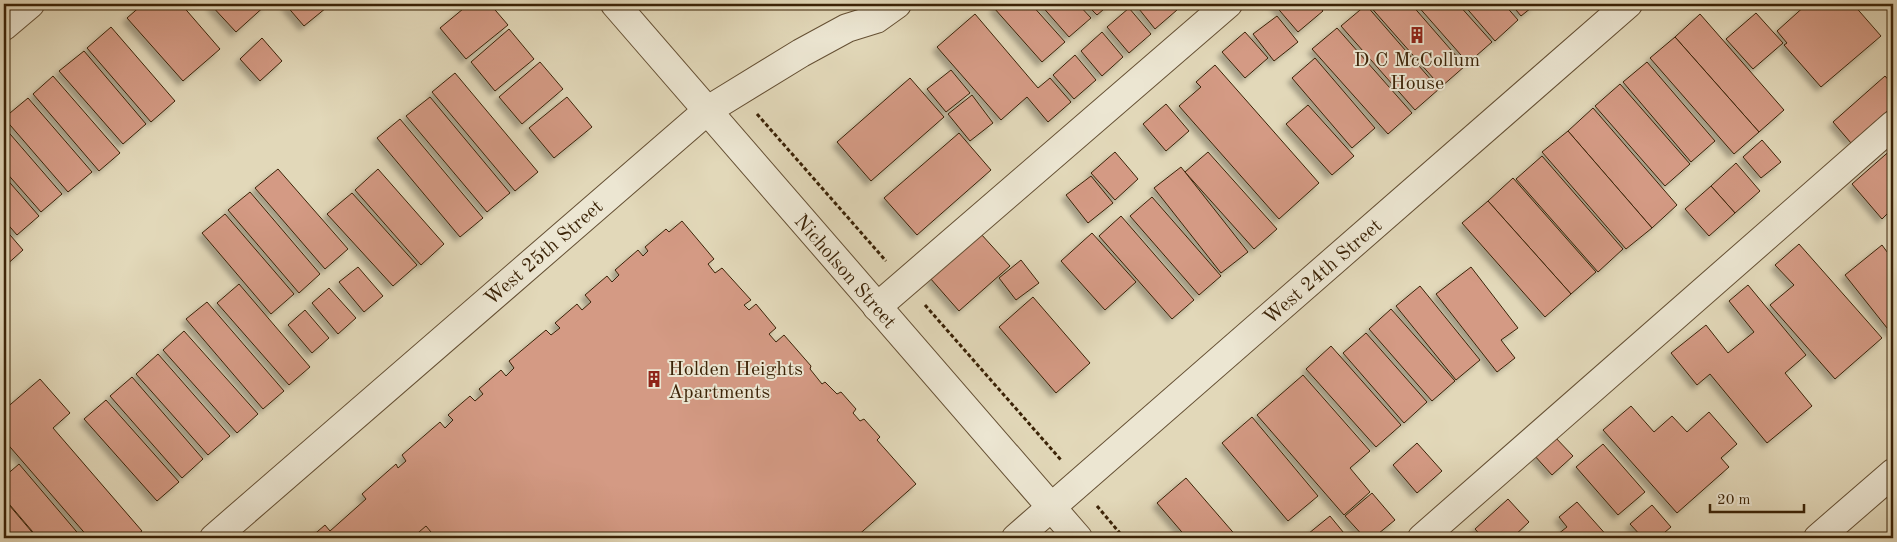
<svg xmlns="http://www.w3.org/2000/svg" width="1897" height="542" viewBox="0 0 1897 542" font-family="'Old Standard TT',serif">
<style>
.building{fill:#d49a84;stroke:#3b2307;filter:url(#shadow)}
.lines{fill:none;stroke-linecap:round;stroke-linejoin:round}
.minor-casing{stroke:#655034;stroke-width:30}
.path{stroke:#3b2307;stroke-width:3;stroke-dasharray:4 2.5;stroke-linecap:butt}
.minor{stroke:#ece6d2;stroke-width:28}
.labels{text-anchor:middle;stroke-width:4;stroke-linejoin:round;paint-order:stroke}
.poi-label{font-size:20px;fill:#3b2307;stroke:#ece6d2}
.street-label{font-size:20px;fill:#3b2307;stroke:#ece6d2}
</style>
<defs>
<filter id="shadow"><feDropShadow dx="-4.5" dy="4.5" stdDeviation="2.5" flood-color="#0004"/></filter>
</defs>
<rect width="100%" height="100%" fill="#e2d8b9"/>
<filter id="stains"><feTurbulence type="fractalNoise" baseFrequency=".004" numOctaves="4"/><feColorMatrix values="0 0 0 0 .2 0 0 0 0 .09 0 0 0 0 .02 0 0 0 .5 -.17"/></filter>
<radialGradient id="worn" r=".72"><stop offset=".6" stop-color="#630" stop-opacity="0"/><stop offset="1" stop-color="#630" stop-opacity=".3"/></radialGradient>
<!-- building -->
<g class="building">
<path d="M143 4H181L220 49 183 81 127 18Z"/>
<path d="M210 4H267L236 32Z"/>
<path d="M285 4H322L326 8 304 26Z"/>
<path d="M469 4H490L508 25 466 59 440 28Z"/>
<path d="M998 4H1031L1065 42 1042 62 994 8Z"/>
<path d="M1040 4H1078L1091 18 1069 37Z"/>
<path d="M1086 4H1110L1097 15Z"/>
<path d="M1135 4H1172L1177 10 1155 29Z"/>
<path d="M1274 4H1317L1323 11 1298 32Z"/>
<path d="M1368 4H1411L1465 66 1441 87Z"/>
<path d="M1416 4H1458L1492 42 1468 63Z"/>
<path d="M1463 4H1504L1518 20 1495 41Z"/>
<path d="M1511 4H1536L1521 16Z"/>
<path d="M1807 4H1853L1881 36 1821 87 1784 45 1787 43 1777 31Z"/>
<path d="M1366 5 1439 89 1415 110 1341 26Z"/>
<path d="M1129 8 1151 34 1129 53 1107 27Z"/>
<path d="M1756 13 1783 43 1753 69 1726 39Z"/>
<path d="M975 14 1038 88 1050 78 1071 102 1048 122 1027 97 1001 120 937 47Z"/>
<path d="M1700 14 1784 110 1759 132 1675 37Z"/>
<path d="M1277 16 1298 42 1274 61 1253 34Z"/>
<path d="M111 27 175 101 151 122 87 48Z"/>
<path d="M1337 28 1412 113 1388 134 1312 49Z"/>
<path d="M509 29 534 59 495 91 471 62Z"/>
<path d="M1102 32 1123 57 1102 76 1081 51Z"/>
<path d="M1245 32 1268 58 1245 78 1222 52Z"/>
<path d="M1675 37 1759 132 1734 154 1650 58Z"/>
<path d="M262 38 282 61 260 81 240 59Z"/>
<path d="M84 51 146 124 123 144 59 71Z"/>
<path d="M1075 55 1096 80 1074 99 1053 75Z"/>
<path d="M1315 58 1375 128 1352 148 1292 78Z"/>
<path d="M540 62 563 89 522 124 499 97Z"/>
<path d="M1647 62 1715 141 1691 162 1623 82Z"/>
<path d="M1215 65 1319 183 1279 219 1179 106 1201 87 1196 82Z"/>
<path d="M951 70 970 93 946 112 927 89Z"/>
<path d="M455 73 538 172 515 191 432 92Z"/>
<path d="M53 76 120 153 99 171 33 94Z"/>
<path d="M1885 76 1893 85V106L1851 143 1833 122Z"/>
<path d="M910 78 944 117 871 181 837 142Z"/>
<path d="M1620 84 1690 164 1665 186 1595 106Z"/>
<path d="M972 95 993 123 970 141 948 114Z"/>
<path d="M430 97 510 193 487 212 406 116Z"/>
<path d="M567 97 592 127 554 158 529 128Z"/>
<path d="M28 98 92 172 68 192 4 118Z"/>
<path d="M1166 104 1189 131 1166 151 1143 124Z"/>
<path d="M1308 105 1354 156 1332 175 1286 124Z"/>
<path d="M1593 108 1677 205 1652 228 1568 131Z"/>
<path d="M400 119 483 218 460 237 377 138Z"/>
<path d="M4 127 62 194 41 212 4 170Z"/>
<path d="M1568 131 1652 228 1626 249 1542 152Z"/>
<path d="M959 133 991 170 917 235 884 198Z"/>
<path d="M1762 140 1781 162 1761 178 1743 157Z"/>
<path d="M1893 148V208L1882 219 1852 184Z"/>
<path d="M1115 152 1138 179 1115 200 1091 173Z"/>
<path d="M1208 152 1277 229 1254 249 1185 172Z"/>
<path d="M1542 156 1623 249 1598 272 1516 179Z"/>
<path d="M1736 163 1760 191 1735 213 1711 186Z"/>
<path d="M1181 167 1248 252 1221 273 1154 188Z"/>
<path d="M278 169 348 249 325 269 255 188Z"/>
<path d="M378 169 444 244 421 265 355 190Z"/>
<path d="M4 176 39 216 17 235 4 220Z"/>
<path d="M1091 176 1113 203 1088 223 1066 195Z"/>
<path d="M1513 178 1596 272 1571 294 1488 201Z"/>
<path d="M1711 186 1735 213 1709 236 1685 209Z"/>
<path d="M250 192 320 274 299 293 228 210Z"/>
<path d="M352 193 417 265 393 286 327 214Z"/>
<path d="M1152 197 1221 276 1199 295 1130 216Z"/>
<path d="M1488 201 1571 294 1545 317 1462 223Z"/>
<path d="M225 214 294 294 271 314 202 233Z"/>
<path d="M1121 216 1194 300 1172 319 1099 236Z"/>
<path d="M682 221 714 259 708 264 715 273 722 268 751 300 744 305 749 310 756 304 776 328 769 334 776 342 784 335 811 366 810 369 822 384 825 382 837 394 841 392 856 409 853 413 860 421 864 419 880 437 877 440 916 484 855 538H310L325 525 330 531 366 499 362 494 396 464 398 468 406 461 402 455 440 422 445 428 453 420 448 415 470 396 475 401 483 394 479 389 501 370 506 376 514 368 509 361 546 330 551 335 560 328 555 323 577 304 582 310 591 302 585 295 607 276 612 282 619 275 615 270 638 250 643 256 648 251 645 247 666 229 669 232Z"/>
<path d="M4 228 23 250 4 267Z"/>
<path d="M1092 233 1136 282 1105 310 1061 261Z"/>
<path d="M981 234 1010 266 959 311 930 278Z"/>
<path d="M1799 244 1882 338 1835 379 1770 305 1794 285 1775 265Z"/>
<path d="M1882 245 1893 260V331L1891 333 1845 275Z"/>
<path d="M1021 260 1039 283 1016 300 999 278Z"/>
<path d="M358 267 383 296 364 312 339 282Z"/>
<path d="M1471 267 1518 328 1501 340 1515 358 1497 372 1436 294Z"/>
<path d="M239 284 310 367 289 385 217 303Z"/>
<path d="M1748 285 1806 355 1785 373 1812 406 1767 443 1710 374 1697 385 1671 353 1706 325 1728 353 1754 332 1729 301Z"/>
<path d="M1420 286 1480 360 1456 380 1396 306Z"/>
<path d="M329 288 356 318 338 334 312 303Z"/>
<path d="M1033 297 1090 363 1056 393 999 327Z"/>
<path d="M207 302 284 391 263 409 186 319Z"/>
<path d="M1391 309 1455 381 1432 401 1369 329Z"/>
<path d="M305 310 329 338 312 353 288 325Z"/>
<path d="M184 331 258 414 237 433 163 350Z"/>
<path d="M1366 333 1427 402 1404 423 1343 353Z"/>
<path d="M1331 346 1401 425 1376 447 1306 369Z"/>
<path d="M158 354 230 436 208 455 136 374Z"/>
<path d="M1303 375 1370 451 1350 468 1370 492 1344 515 1257 415Z"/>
<path d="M132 377 203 459 182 478 110 396Z"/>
<path d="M40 379 70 413 53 428 142 531 133 538H89L4 440V410Z"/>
<path d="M106 400 179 482 157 501 84 419Z"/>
<path d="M1631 406 1654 432 1672 416 1687 432 1709 412 1737 444 1721 458 1729 467 1677 513 1603 430Z"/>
<path d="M1252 417 1318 496 1288 521 1222 443Z"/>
<path d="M1554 436 1573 456 1552 475 1534 455Z"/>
<path d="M1417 443 1442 471 1417 493 1393 465Z"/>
<path d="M1603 444 1645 492 1618 515 1576 467Z"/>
<path d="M19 464 82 538H38L4 498V477Z"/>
<path d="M1186 478 1238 538H1187L1157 503Z"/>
<path d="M1372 493 1395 520 1373 538H1365L1345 516Z"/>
<path d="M4 499 37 538H4Z"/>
<path d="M1508 499 1529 522 1512 538H1483L1475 529Z"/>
<path d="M1577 502 1609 538H1553L1567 527 1559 517Z"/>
<path d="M1652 505 1671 527 1658 538H1643L1630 524Z"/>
<path d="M1330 516 1348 538H1303Z"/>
<path d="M426 526 436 538H412Z"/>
</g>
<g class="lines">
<!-- minor casing -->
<g class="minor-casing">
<g id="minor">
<path d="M615 4 1078 538"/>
<path d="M4 26 30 4"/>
<path d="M877 307 1228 4"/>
<path d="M214 538 708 110 801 53 847 28 876 19 897 4"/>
<path d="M1016 538 1628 4"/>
<path d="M1422 538 1893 125"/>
<path d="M1818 538 1893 473"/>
</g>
</g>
<!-- path -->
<g class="path">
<path d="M757 114 886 261"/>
<path d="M925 305 1061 460"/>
<path d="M1097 506 1124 538"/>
</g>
<!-- minor -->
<use href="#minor" class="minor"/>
</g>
<!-- icons -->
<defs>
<g id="building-bare" transform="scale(1.35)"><path d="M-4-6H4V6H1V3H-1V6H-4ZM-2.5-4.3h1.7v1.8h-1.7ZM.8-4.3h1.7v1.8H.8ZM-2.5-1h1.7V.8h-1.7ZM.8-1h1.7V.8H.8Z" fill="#8f2418" stroke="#ece6d2" stroke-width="2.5" paint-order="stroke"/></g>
</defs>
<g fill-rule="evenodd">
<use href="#building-bare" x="1417" y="35"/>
<use href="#building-bare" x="654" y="379"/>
</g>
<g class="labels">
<!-- poi labels -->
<g class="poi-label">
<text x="1417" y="66">D C McCollum<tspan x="1417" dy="23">House</tspan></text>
<text x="668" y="375" text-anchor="start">Holden Heights<tspan x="668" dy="23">Apartments</tspan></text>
</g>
<!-- street labels -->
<g class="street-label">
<text transform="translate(543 252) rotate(-41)" y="7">West 25th Street</text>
<text transform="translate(846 271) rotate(49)" y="7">Nicholson Street</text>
<text transform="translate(1322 271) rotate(-41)" y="7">West 24th Street</text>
</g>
</g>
<!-- margin -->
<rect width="1897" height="542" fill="none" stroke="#e2d8b9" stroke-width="20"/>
<rect x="5" y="5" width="1887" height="532" fill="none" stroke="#3b2307" stroke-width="2.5"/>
<rect x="10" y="10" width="1877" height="522" fill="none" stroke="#3b2307"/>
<!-- scale -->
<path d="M1710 504v8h94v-8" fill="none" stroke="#3b2307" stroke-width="2.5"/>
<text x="1717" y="504" font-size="15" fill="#3b2307" stroke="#ece6d2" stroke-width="4" paint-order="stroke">20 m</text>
<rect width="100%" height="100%" filter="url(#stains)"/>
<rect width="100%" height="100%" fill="url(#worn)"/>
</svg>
